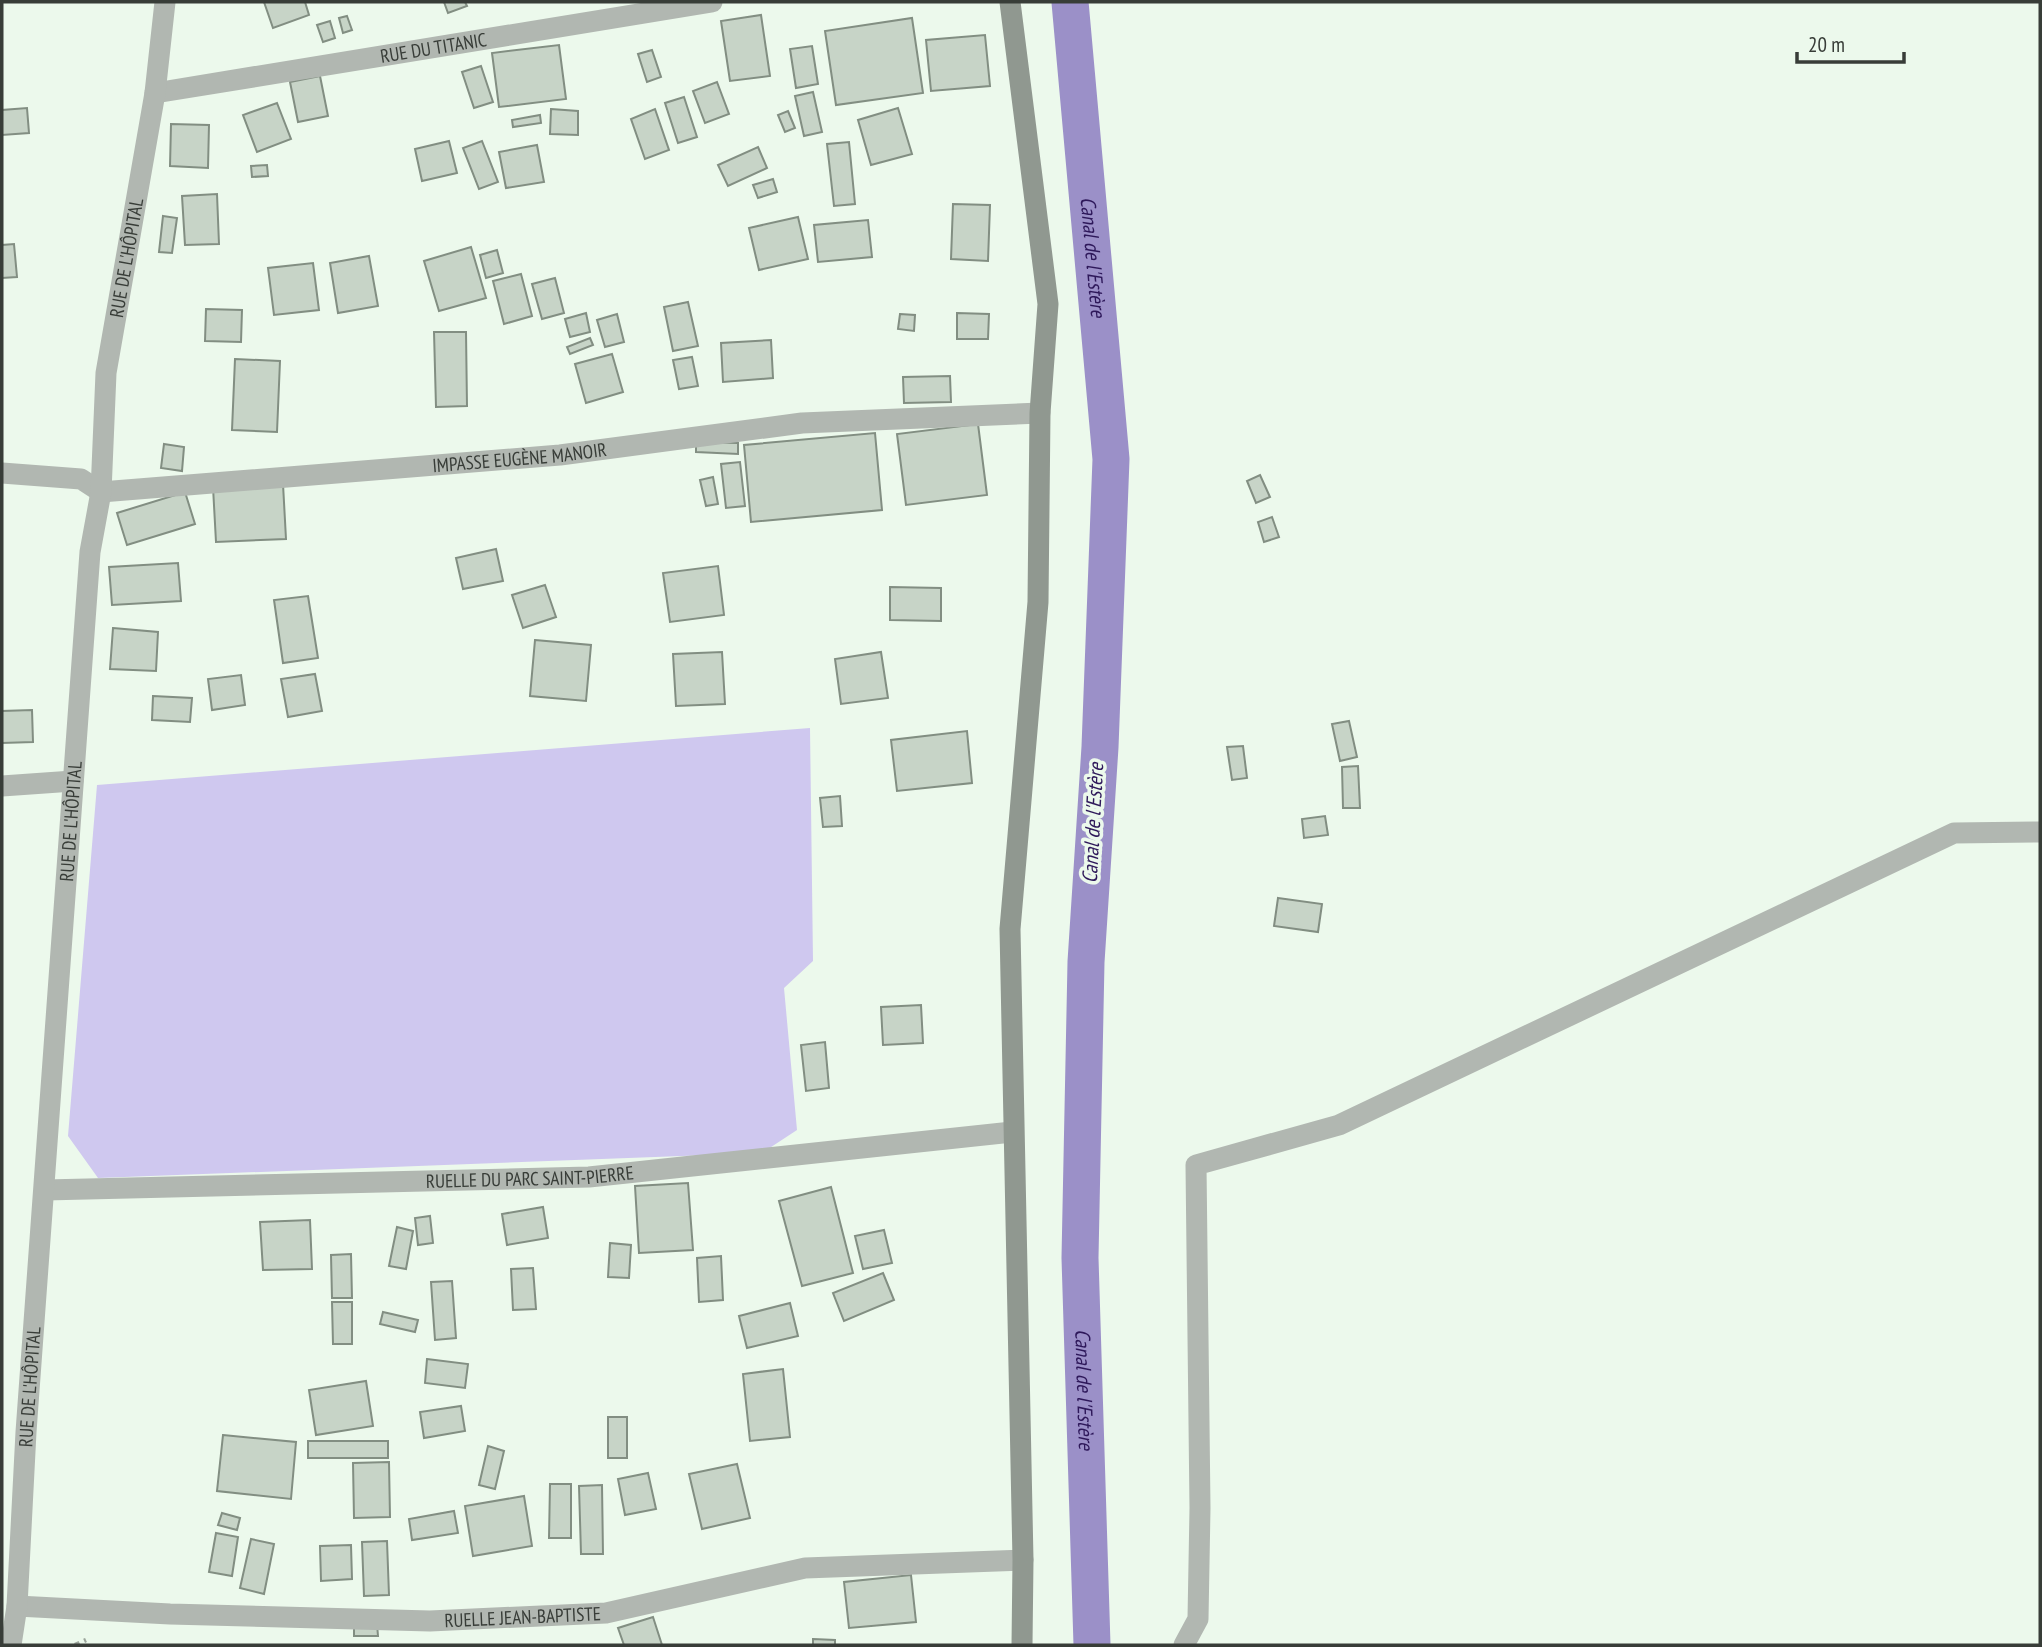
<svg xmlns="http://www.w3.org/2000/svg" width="2042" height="1647" viewBox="0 0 2042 1647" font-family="'PT Sans Narrow',sans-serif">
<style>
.green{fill:#cfc8ef}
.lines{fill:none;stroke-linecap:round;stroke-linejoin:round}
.canal{stroke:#9b90c8;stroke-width:37}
.building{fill:#c7d4c7;stroke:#828e82;stroke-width:2}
.path{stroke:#9ca69c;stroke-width:4.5;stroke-dasharray:5 5;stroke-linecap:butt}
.street{stroke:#b1b7b1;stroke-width:21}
.secondary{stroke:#909890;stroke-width:21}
.labels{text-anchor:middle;stroke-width:7;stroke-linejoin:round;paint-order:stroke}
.street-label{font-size:19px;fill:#383d38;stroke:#ecf9ec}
.water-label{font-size:21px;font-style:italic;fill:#2e185a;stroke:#ecf9ec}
</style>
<rect width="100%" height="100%" fill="#ecf9ec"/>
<!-- green -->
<path class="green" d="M810 728 813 961 784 988 797 1130 762 1153 98 1178 68 1136 97 785Z"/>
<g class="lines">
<!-- canal -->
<path class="canal" id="s1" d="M1070 2 1111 459 1100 747 1086 962 1080 1258 1092 1645"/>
</g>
<!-- building -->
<g class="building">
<path d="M264 2H305L309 15 273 28Z"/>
<path d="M444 2H465L467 6 448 13Z"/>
<path d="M761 15 770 76 730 81 721 21Z"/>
<path d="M347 16 352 30 343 33 339 18Z"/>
<path d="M912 18 923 93 836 105 825 31Z"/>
<path d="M330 21 335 38 323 42 317 25Z"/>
<path d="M985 35 990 86 931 91 926 40Z"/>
<path d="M559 45 566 99 499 107 492 53Z"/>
<path d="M812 46 818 84 796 88 790 49Z"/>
<path d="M652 50 661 77 647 82 638 54Z"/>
<path d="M481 66 493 102 474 108 462 72Z"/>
<path d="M320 76 328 116 298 122 290 82Z"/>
<path d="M717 82 729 114 705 123 693 91Z"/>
<path d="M813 92 822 132 804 136 795 96Z"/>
<path d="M684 97 697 137 678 143 665 103Z"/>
<path d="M277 103 291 139 257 152 243 115Z"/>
<path d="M27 108 29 133 2 135V110Z"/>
<path d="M898 108 912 154 871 165 858 120Z"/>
<path d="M551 109 578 111V135L550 134Z"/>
<path d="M655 109 669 150 645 159 631 119Z"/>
<path d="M788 111 795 128 785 132 778 115Z"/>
<path d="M540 115 541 123 513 127 512 120Z"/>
<path d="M171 124 209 125 208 168 170 166Z"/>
<path d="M449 141 457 173 422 181 415 149Z"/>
<path d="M482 141 498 182 479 189 463 148Z"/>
<path d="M849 142 855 204 834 206 827 144Z"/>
<path d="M537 145 544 182 506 188 499 152Z"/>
<path d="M758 147 767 168 728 186 718 165Z"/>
<path d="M267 165 268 176 252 177 251 166Z"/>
<path d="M773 179 777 192 758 198 753 185Z"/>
<path d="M217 194 219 244 185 245 182 196Z"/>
<path d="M953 204 990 205 988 261 951 259Z"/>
<path d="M163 216 177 218 172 253 159 252Z"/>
<path d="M798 217 808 259 759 270 749 228Z"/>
<path d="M868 220 872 257 818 262 814 225Z"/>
<path d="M14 244 17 277 2 278V245Z"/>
<path d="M471 247 486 298 439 311 424 261Z"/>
<path d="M497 250 503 273 486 278 480 255Z"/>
<path d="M369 256 378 306 338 313 330 263Z"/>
<path d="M313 263 319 310 274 315 268 268Z"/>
<path d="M521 274 532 316 504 324 493 281Z"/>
<path d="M555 278 564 313 542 319 532 284Z"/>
<path d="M688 302 698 346 673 351 664 307Z"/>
<path d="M206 309 242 310 241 342 205 341Z"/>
<path d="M586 313 590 332 570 337 565 319Z"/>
<path d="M957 313 989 314 988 339H957Z"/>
<path d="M617 314 624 342 605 347 597 320Z"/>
<path d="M900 314 915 315 914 331 898 329Z"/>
<path d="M434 332H466L467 406 436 407Z"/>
<path d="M590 338 593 345 570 354 567 347Z"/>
<path d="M771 340 773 378 723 382 721 343Z"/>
<path d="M612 354 623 392 586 403 575 364Z"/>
<path d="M692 357 698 386 679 389 673 360Z"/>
<path d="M235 359 280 361 277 432 232 430Z"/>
<path d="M950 376 951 402 904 403 903 377Z"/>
<path d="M978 424 987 495 906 505 897 434Z"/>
<path d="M875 433 882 510 751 522 744 445Z"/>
<path d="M696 442 738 443V454L696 452Z"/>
<path d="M164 444 184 447 182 471 161 468Z"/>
<path d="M740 462 745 506 726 508 721 464Z"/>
<path d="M1260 475 1270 497 1256 503 1247 481Z"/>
<path d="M713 477 718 504 706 506 700 480Z"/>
<path d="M283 484 286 539 216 542 213 487Z"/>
<path d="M185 492 195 524 127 545 117 513Z"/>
<path d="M1272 517 1279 537 1264 542 1258 522Z"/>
<path d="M496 549 503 581 463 589 456 558Z"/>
<path d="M178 563 181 601 112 605 109 567Z"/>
<path d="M718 566 724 615 670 622 663 573Z"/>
<path d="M545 585 556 617 523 628 512 595Z"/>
<path d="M890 587 941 588V621L890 620Z"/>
<path d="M308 596 318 658 283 663 274 600Z"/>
<path d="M113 628 158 632 156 671 110 669Z"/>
<path d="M535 640 591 645 586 701 530 696Z"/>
<path d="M722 652 725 704 676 706 673 654Z"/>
<path d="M881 652 888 698 841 704 835 659Z"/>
<path d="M315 674 322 711 288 717 281 679Z"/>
<path d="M241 675 245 705 212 710 208 679Z"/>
<path d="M153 696 192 698 190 722 152 720Z"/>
<path d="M32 710 33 742 2 743V711Z"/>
<path d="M1349 721 1357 757 1340 761 1332 724Z"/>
<path d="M967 731 972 783 897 791 891 740Z"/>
<path d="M1243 746 1247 778 1232 780 1227 747Z"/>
<path d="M1358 766 1360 808H1343L1342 767Z"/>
<path d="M840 796 842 826 823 827 820 798Z"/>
<path d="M1325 816 1328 835 1304 838 1302 819Z"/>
<path d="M1278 898 1322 904 1318 932 1274 926Z"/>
<path d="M921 1005 923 1043 883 1045 881 1007Z"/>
<path d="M825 1042 829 1088 806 1091 801 1045Z"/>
<path d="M688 1183 693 1250 639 1253 635 1186Z"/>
<path d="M831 1187 853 1273 802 1286 779 1201Z"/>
<path d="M543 1207 548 1238 507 1245 502 1214Z"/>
<path d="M430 1216 433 1243 418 1245 415 1218Z"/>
<path d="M310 1220 312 1269 263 1270 260 1222Z"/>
<path d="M397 1227 413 1231 406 1269 389 1266Z"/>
<path d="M884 1230 892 1263 863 1269 855 1236Z"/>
<path d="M610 1243 631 1245 629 1278 608 1277Z"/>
<path d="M351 1254 352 1298H332L331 1255Z"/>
<path d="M721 1256 723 1300 699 1302 697 1258Z"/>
<path d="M533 1268 536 1309 513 1310 511 1269Z"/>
<path d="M883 1273 894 1300 844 1321 833 1293Z"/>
<path d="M452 1281 456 1338 435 1340 431 1282Z"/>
<path d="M332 1302H352V1344H333Z"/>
<path d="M790 1303 798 1336 747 1348 739 1316Z"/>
<path d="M383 1312 418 1320 415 1332 380 1324Z"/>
<path d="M427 1359 468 1364 465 1388 425 1383Z"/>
<path d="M783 1369 790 1437 750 1441 743 1374Z"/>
<path d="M366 1381 373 1426 316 1435 309 1390Z"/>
<path d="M461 1406 465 1431 424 1438 420 1412Z"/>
<rect x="608" y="1417" width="19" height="41"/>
<path d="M223 1435 296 1442 291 1499 217 1491Z"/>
<rect x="308" y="1441" width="80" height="17"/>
<path d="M488 1446 504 1451 495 1489 479 1485Z"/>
<path d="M389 1462 390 1517 354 1518 353 1463Z"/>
<path d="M737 1464 750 1518 702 1529 689 1474Z"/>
<path d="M648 1473 656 1509 625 1515 618 1479Z"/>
<path d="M550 1484H571V1538H549Z"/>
<path d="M602 1485 603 1554H581L579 1486Z"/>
<path d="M524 1496 532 1546 473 1556 465 1506Z"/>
<path d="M454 1511 458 1533 412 1540 409 1519Z"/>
<path d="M222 1513 240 1518 237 1530 218 1525Z"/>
<path d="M216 1533 238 1537 232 1576 209 1572Z"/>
<path d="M251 1539 274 1544 264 1594 240 1588Z"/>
<path d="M387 1541 389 1595 364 1596 362 1542Z"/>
<path d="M351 1545 352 1579 321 1581 320 1546Z"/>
<path d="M911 1575 916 1622 849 1628 844 1582Z"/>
<path d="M653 1617 662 1645H624L618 1628Z"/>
<path d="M377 1624 378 1636H354V1625Z"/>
<path d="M813 1639 835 1640V1645H813Z"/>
</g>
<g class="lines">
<!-- path -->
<path class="path" d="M75 1645 86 1640"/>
<!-- street -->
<g class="street">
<path id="s2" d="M155 93 712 2"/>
<path id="s3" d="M2 473 81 479 101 492 560 455 802 423 1040 413"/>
<path d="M2 786 73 781"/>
<path id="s4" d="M45 1190 589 1177 1012 1132"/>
<path id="s5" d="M17 1606 170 1614 430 1621 606 1613 805 1568 1023 1560"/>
<path id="s6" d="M11 1645 17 1606 26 1432 90 552 101 492 106 373 155 93 165 2"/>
<path d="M1184 1645 1198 1619 1200 1508 1196 1165 1339 1125 1954 833 2040 832"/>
</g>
<!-- secondary -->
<path class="secondary" d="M1010 2 1048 304 1040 413 1038 602 1010 929 1023 1560 1022 1645"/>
</g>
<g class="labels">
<!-- street labels -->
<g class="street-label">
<text dy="7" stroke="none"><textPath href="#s2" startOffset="282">RUE DU TITANIC</textPath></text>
<text dy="7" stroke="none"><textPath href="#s6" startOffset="1393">RUE DE L'HÔPITAL</textPath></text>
<text dy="7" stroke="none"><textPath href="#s3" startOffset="523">IMPASSE EUGÈNE MANOIR</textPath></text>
<text dy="7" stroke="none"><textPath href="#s6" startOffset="826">RUE DE L'HÔPITAL</textPath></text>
<text dy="7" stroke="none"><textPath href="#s4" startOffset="485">RUELLE DU PARC SAINT-PIERRE</textPath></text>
<text dy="7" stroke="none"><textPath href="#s6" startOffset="259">RUE DE L'HÔPITAL</textPath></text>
<text dy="7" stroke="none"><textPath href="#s5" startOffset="506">RUELLE JEAN-BAPTISTE</textPath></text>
</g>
<!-- water labels -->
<g class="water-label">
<text dy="7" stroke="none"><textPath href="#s1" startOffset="256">Canal de l'Estère</textPath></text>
<text transform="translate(1093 823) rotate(-87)" y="7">Canal de l'Estère</text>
<text dy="7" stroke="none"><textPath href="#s1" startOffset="1390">Canal de l'Estère</textPath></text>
</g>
</g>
<!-- border -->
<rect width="2042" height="1647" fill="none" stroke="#383d38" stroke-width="7"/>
<!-- scale -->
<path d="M1797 52v10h107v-10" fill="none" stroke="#383d38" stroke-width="3.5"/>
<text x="1808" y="52" font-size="21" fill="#383d38" stroke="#ecf9ec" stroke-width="5" paint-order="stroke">20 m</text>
</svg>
